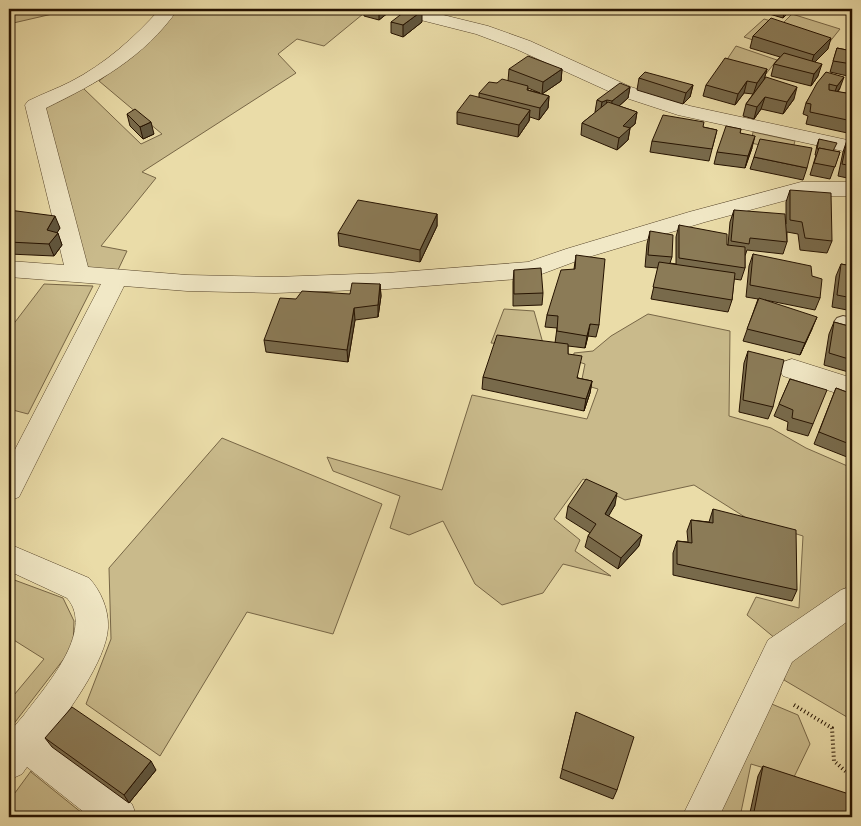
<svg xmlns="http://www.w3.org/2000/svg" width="861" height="826" viewBox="0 0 861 826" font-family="Alegreya,serif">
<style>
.green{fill:#c9ba8b;stroke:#776646}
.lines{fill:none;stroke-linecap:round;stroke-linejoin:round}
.service-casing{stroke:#56442a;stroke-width:2}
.minor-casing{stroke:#56442a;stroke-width:1}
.path{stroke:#251200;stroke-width:4;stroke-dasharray:1 3;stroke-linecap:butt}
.service{fill:#f1e8c6;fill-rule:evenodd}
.minor{fill:#f1e8c6;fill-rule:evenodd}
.wall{fill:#786a4b;stroke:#251200;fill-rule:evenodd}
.shaded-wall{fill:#61563d;stroke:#251200}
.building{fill:#8b7b57;stroke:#251200}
</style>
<rect width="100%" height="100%" fill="#eadca8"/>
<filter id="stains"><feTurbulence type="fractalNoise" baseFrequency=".004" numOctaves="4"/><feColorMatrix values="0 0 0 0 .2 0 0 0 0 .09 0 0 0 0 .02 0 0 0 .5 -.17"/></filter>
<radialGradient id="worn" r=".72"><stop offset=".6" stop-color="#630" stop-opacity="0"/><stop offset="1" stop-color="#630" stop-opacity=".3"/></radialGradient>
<!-- green -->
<g class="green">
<path d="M9 9H74L9 24Z"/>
<path d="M177 9H348L363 14 324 46 297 39 278 54 296 73 142 172 156 178 101 246 127 251 118 270 88 269 43 108 83 88 141 144 162 134 99 81 155 36Z"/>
<path d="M792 14 840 29 828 44 753 40 744 37 764 19 782 24Z"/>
<path d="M736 46 777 60 765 75 724 64Z"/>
<path d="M753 132 795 141 792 152 751 143Z"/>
<path d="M44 284 93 286 28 414 9 409V330Z"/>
<path d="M504 309 534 311 544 347 491 343Z"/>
<path d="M648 314 730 331 729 416 771 428 806 448 852 468V587L776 639 747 615 756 597 799 608 803 536 748 519 694 485 625 500 583 479 554 519 580 540 575 551 611 576 563 564 543 593 502 605 475 584 443 521 409 535 390 528 400 496 333 471 327 457 442 490 472 395 587 419 598 389 581 384 585 364 573 360 574 353 593 351 611 336Z"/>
<path d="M222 438 382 504 333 634 247 612 160 756 86 704 111 639 109 568Z"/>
<path d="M9 578 63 598 74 621 73 647 9 730V701L44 659 9 637Z"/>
<path d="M852 613V720L784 680 790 655Z"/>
<path d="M767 702 798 715 810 744 794 777 751 764 740 817H716Z"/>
<path d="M31 771V772L87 817H9V801Z"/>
</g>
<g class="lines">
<!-- service casing -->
<g class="service-casing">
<path id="service" d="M843 316 852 318V330L837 326 834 322 837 318Z"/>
</g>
<!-- minor casing -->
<g class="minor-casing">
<g id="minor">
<path d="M160 9H178C144 58 97 83 46 108L88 267 187 275 275 277 387 273 528 262 566 249 689 212 801 182H852V196H802L705 222 582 259 531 278 387 289 275 293 187 291 124 286 19 497 9 501V461L101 284 9 277V261L64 265 25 105 28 101C42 94 56 89 70 82 105 64 134 38 160 9Z"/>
<path d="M390 9H419L488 26 530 41 631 87 690 106 852 141V153L678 115 617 95 516 49 476 34 393 13Z"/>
<path d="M792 359 852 378V398L783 376 779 369 783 362Z"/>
<path d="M9 544 89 578C101 591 109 610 108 628 106 661 68 712 48 739L132 804 137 817H90L27 767 22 774 9 780C9 769 6 742 10 733 13 727 19 721 24 715 44 688 96 631 67 598L9 571Z"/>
<path d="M852 586V618L792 662 719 817H682L768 640 841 590Z"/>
</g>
</g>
<!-- path -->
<path class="path" d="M794 705 832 728 834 761 852 777"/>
<!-- service -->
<use href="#service" class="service"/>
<!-- minor -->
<use href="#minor" class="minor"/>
</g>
<!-- wall -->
<g class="wall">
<path d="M360 9H389V12L379 20 364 16V10Z"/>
<path d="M752 9H792L783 18Z"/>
<path d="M391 22H422L403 37 391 33Z"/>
<path d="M753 36 828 49 815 62 818 76 811 86 771 76 774 64 780 57 750 48Z"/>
<path d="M837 48 852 51V77L830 72Z"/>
<path d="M509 69H562L561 81 542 94 549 96 548 108 539 120 530 117 529 121 518 137 457 124V112L479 97V93L497 83 508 81ZM528 88 540 93 528 90Z"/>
<path d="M767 69 764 80 794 99 783 114 761 109 754 119 743 116 746 104 753 94 744 93 735 105 703 96 706 85Z"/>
<path d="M826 72 840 88 838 92 852 94V134L806 124 808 116 803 114 806 103Z"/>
<path d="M639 78 693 85 690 97 683 104 637 90Z"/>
<path d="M630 87 628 98 619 106 637 112 635 124 630 128 628 140 617 150 581 135 582 123 596 112H595L597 100Z"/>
<path d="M127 114 154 134 143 139 130 126Z"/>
<path d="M703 127 717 130 709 161 650 152 652 141Z"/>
<path d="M741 129 740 133 752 148 745 168 714 164 717 152Z"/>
<path d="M819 139 834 151 840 152 830 179 810 175 816 155H815L817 145Z"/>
<path d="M847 140 852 141V179L838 176 843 152Z"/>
<path d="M754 157 807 168 803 180 750 169Z"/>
<path d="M790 190 832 241 827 253 800 250 798 234 787 232V242L783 254 747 250 745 256V268L741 280 734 279 732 300 728 312 651 299 658 268 645 267 647 244 650 231 672 257 670 263 676 264V237L679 225 728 245 730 222 734 210 786 224V202Z"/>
<path d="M9 210 60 228 57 232 62 245 54 256 9 254Z"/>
<path d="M437 214V226L420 262 339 246 338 233Z"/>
<path d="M753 254 812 276 820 298 815 310 765 300 812 329 800 355 743 341 758 299 746 297 749 266Z"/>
<path d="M576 255 599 325 596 337 588 336 585 348 568 346V354L578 378 592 381 590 393 584 411 482 389 483 377 555 343 557 328 545 327 547 315 574 269Z"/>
<path d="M841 264 852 266V311L832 307 836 276Z"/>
<path d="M514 270 543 293 542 305 513 306V282Z"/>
<path d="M380 284 381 296 378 317 355 320 348 362 266 352 264 340 350 294Z"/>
<path d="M834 322 852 327V373L824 365 829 334Z"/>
<path d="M748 351 773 407 768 419 739 412 744 363Z"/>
<path d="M790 379 813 424 808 436 787 430 788 422 774 416Z"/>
<path d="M836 388 852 394V459L814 444Z"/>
<path d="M615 505 608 516 639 546 618 569 585 547 588 536 590 533 566 518 568 506Z"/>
<path d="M713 509 797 590 792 601 673 575V553L677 541 688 542 687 531 691 520 709 522Z"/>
<path d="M576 712 617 790 613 799 560 778Z"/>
<path d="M45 738 156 770 129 803 52 747Z"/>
<path d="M763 766 852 817H749L758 776Z"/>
</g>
<!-- shaded-wall -->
<g class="shaded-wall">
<path d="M379 9H389V12L379 20Z"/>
<path d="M785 9H792L783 18Z"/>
<path d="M422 11V22L403 37V25Z"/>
<path d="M831 38 828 49 810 67 814 55Z"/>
<path d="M822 64 818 76 811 86 814 74Z"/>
<path d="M562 69 561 81 542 94 543 82Z"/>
<path d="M767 69 764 80 753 95 757 83Z"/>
<path d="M844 77 840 88 833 97 837 86Z"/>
<path d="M747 81 744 93 735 105 738 94Z"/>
<path d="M693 85 690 97 683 104 686 93Z"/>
<path d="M630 87 628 98 611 113 612 101Z"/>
<path d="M797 87 794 99 783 114 787 102Z"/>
<path d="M549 96 548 108 539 120 540 108Z"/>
<path d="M765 97 761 109 754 119 757 107Z"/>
<path d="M607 100 605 111 600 114 602 102Z"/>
<path d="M530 110 529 121 518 137 519 125Z"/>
<path d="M637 112 635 124 630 128 628 140 617 150 619 138 623 126Z"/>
<path d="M151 122 154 134 143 139 140 127Z"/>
<path d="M755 136 752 148 745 168 748 156Z"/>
<path d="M437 214V226L420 262V250Z"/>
<path d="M55 216 60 228 54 238 58 233 62 245 54 256 49 244 47 230Z"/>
<path d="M380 284 381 296 378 317V305Z"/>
<path d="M354 308 355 320 348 362 347 350Z"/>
<path d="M817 317 812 329 800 355 805 343Z"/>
<path d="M590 324 588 336 585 348 587 336Z"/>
<path d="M592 381 590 393 584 411 586 399Z"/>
<path d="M617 493 615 505 603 526 605 514Z"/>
<path d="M642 535 639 546 618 569 621 558Z"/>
<path d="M151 761 156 770 129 803 124 795Z"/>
</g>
<!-- building -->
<g class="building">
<path d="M408 9H415L422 11 403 25 391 22Z"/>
<path d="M771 18 831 38 814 55 753 36Z"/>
<path d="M837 48 852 51V64L833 61Z"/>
<path d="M784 53 822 64 814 74 774 64Z"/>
<path d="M528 56 562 69 543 82 509 69Z"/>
<path d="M725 58 767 69 757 83 747 81 738 94 706 85Z"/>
<path d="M645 72 693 85 686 93 639 78Z"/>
<path d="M826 72 844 77 837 86 829 84V90L852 94V121L810 112 811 104 806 103 817 83Z"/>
<path d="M766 77 797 87 787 102 765 97 757 107 746 104Z"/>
<path d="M502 79 528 86 527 90 549 96 540 108 479 93 489 82 497 83Z"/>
<path d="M620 83 630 87 612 101 607 100 602 102 597 100Z"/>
<path d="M470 95 530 110 519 125 457 112Z"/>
<path d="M608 102 637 112 623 126 630 128 619 138 582 123Z"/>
<path d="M135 109 151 122 140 127 127 114Z"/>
<path d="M663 115 704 122 703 127 717 130 712 149 652 141Z"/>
<path d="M726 126 741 129 740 133 755 136 748 156 717 152Z"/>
<path d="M760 139 812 148 807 168 754 157Z"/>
<path d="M819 139 837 143 833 151 819 148 818 149H817Z"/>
<path d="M847 140 852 141V166L842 164Z"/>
<path d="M819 148 840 152 835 167 814 163Z"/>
<path d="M790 190 831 193 832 241 805 238 802 222 790 220Z"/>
<path d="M358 200 437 214 420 250 338 233Z"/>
<path d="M9 210 55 216 47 230 58 233 49 244 9 242Z"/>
<path d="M734 210 785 214 787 242 750 238 749 244 731 241Z"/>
<path d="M679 225 727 234V245L745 247V268L679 258Z"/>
<path d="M650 231 673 235 672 257 648 255Z"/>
<path d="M753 254 811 266 812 276 822 279 820 298 750 285Z"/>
<path d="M576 255 605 259 599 325 590 324 587 336 557 331 558 316 547 315 561 270 575 269Z"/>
<path d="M659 262 735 273 732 300 653 287Z"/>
<path d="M841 264 852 266V298L837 295Z"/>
<path d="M541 268 543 293 514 294V270Z"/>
<path d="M352 283 380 284 378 305 354 308 347 350 264 340 280 298 296 299 302 291 350 294Z"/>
<path d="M759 298 817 317 805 343 747 329Z"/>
<path d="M834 322 852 327V360L829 353Z"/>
<path d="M497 335 568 344V354L582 356 577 378 592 381 586 399 483 377Z"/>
<path d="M748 351 784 360 773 407 743 400Z"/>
<path d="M790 379 827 390 813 424 792 418 793 410 779 404Z"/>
<path d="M836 388 852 394V445L819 432Z"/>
<path d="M586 479 617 493 605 514 642 535 621 558 588 536 596 524 568 506Z"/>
<path d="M713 509 796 530 797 590 677 564V541L692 543 691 520 713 523Z"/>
<path d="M72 707 151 761 124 795 45 738Z"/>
<path d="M576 712 634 737 617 790 562 769Z"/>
<path d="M763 766 852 795V817H753Z"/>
</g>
<!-- margin -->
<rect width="861" height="826" fill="none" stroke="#eadca8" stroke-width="30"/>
<rect x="10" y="10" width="841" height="806" fill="none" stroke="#251200" stroke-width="2.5"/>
<rect x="15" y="15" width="831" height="796" fill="none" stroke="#251200"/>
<rect width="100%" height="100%" filter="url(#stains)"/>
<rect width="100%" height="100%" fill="url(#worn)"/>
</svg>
